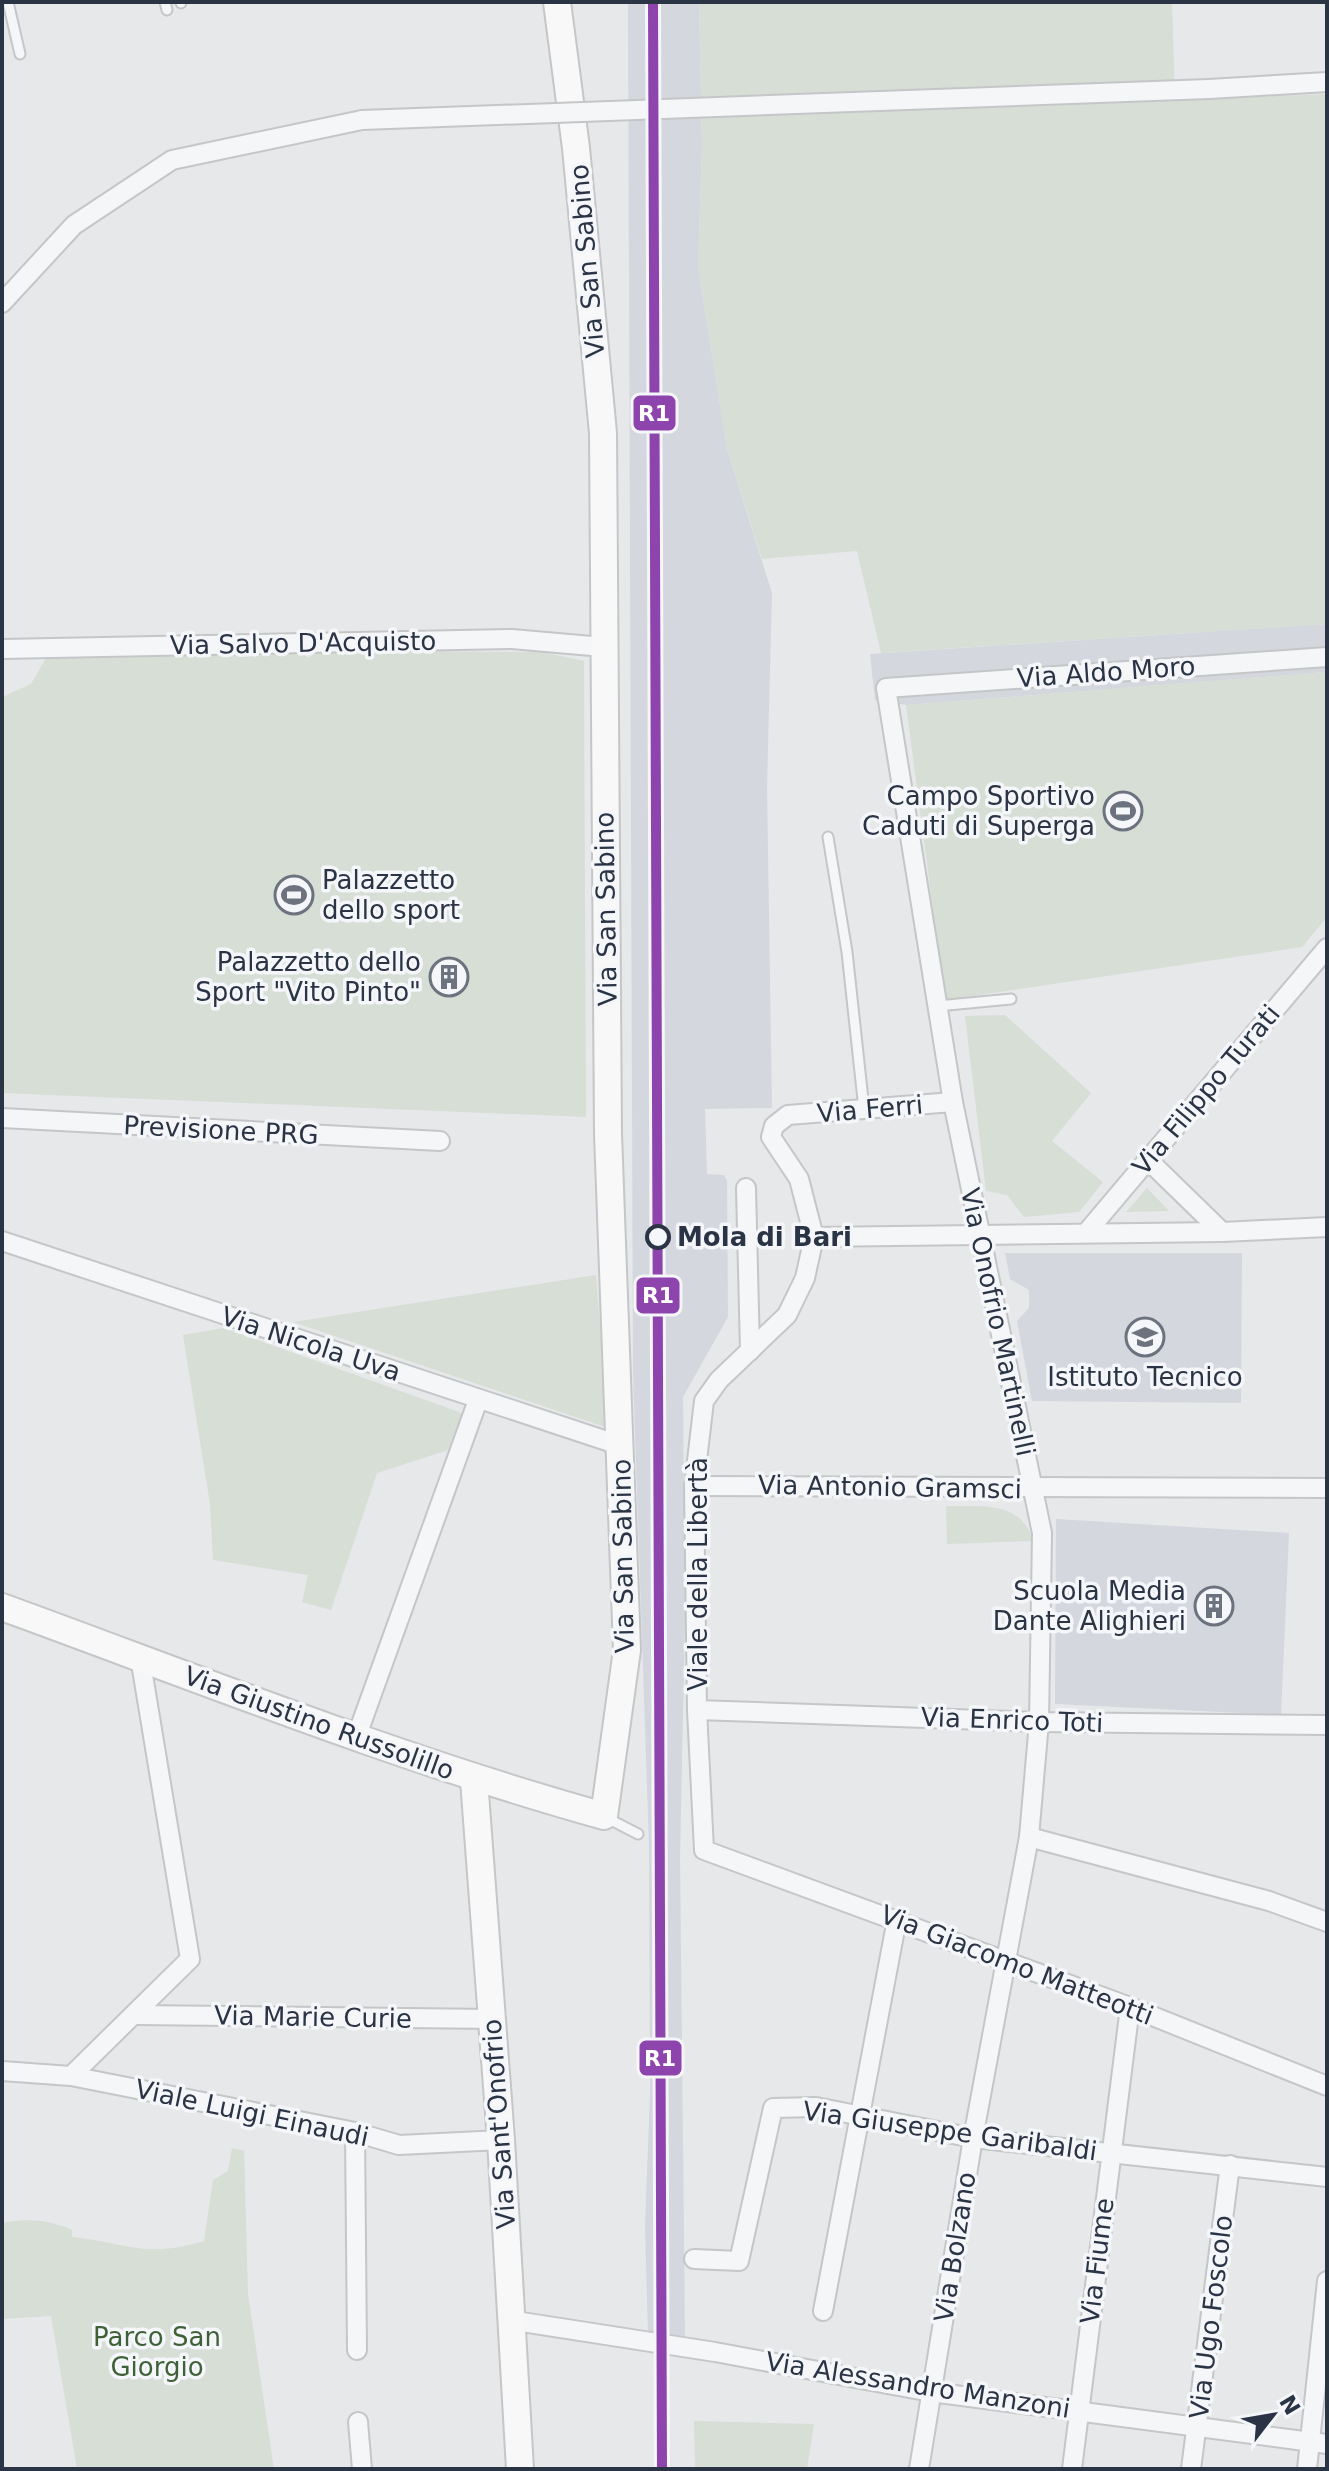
<svg xmlns="http://www.w3.org/2000/svg" width="1329" height="2471" viewBox="0 0 1329 2471" font-family="'DejaVu Sans',sans-serif">
<style>
.built{fill:#d4d7dd}
.green{fill:#d6ded6}
.lines{fill:none;stroke-linecap:round;stroke-linejoin:round}
.lane-casing{stroke:#c4c6c8;stroke-width:13}
.street-casing{stroke:#c4c6c8;stroke-width:22}
.secondary-casing{stroke:#c4c6c8;stroke-width:30}
.lane{stroke:#f5f6f7;stroke-width:9}
.street{stroke:#f5f6f7;stroke-width:18}
.secondary{stroke:#f8f8f8;stroke-width:26}
.street-bridge-casing{stroke:#c4c6c8;stroke-width:22;stroke-linecap:butt}
.street-bridge{stroke:#f5f6f7;stroke-width:18}
.rail-1-casing{stroke:#f4f6f9;stroke-width:16}
.rail-1{stroke:#8e44ad;stroke-width:10}
.stop-dot{fill:#f4f6f9;stroke:#2b3445;stroke-width:4}
.labels{text-anchor:middle;stroke-width:7;stroke-linejoin:round;paint-order:stroke}
.street-label{font-size:26px;fill:#2b3445;stroke:#f4f6f9}
.poi-label{font-size:26px;fill:#2b3445;stroke:#f4f6f9;text-anchor:end}
.stop-label{font-size:26px;font-weight:bold;fill:#2b3445;stroke:#f4f6f9;text-anchor:start}
.park-label{font-size:26px;fill:#3f6138;stroke:#f4f6f9}
.line-badge{stroke:#f4f6f9;stroke-width:3}
.badge-label{font-size:22px;text-anchor:middle;font-weight:bold;fill:#fff}
</style>
<rect width="100%" height="100%" fill="#e6e8ea"/>
<!-- built -->
<g class="built">
<path d="M628 2H699L702 145 698 267 727 449 772 593 767 787 772 1108 705 1109 707 1174 724 1175 727 1181 728 1317 683 1397 685 1622 680 1857 685 2336 648 2333 645 2226 650 2095 649 1845 633 1374Z"/>
<path d="M1327 624V672L906 705 875 700 870 654Z"/>
<path d="M1005 1253H1242L1241 1403 1032 1401 1017 1321 1029 1308V1290L1010 1279Z"/>
<path d="M1056 1519 1289 1533 1281 1715 1055 1704Z"/>
</g>
<!-- green -->
<g class="green">
<path d="M699 2H1172L1175 100 1327 94V624L881 653 857 551 762 559 727 449 698 267 702 145Z"/>
<path d="M320 651 542 652 584 661 586 1117 2 1093V697L31 684 46 658 303 652 308 658Z"/>
<path d="M1327 672V917L1302 947 945 1000 906 705Z"/>
<path d="M1005 1015 1091 1093 1052 1141 1103 1182 1079 1212 1024 1217 1007 1195 986 1191 965 1016Z"/>
<path d="M1147 1188 1169 1211 1126 1212Z"/>
<path d="M596 1275 608 1428 293 1322Z"/>
<path d="M224 1328 462 1413 448 1450 377 1473 331 1610 302 1602 308 1575 213 1560 210 1504 183 1335Z"/>
<path d="M946 1506C980 1507 1022 1500 1033 1541L947 1544Z"/>
<path d="M232 2148 244 2151 248 2294 274 2469H77L51 2316 2 2319V2223C26 2218 50 2220 72 2230V2237C129 2243 144 2259 204 2241L213 2180 228 2171Z"/>
<path d="M694 2421 814 2424 807 2469H695Z"/>
</g>
<g class="lines">
<!-- lane casing -->
<g class="lane-casing">
<g id="lane">
<path d="M8 2 20 54"/>
<path d="M165 2 167 10"/>
<path d="M181 2V3"/>
<path d="M828 837 847 952 864 1109"/>
<path d="M937 1006 1011 999"/>
<path d="M605 1817 638 1834"/>
</g>
</g>
<!-- street casing -->
<g class="street-casing">
<g id="street">
<path d="M1209 89 1327 82"/>
<path d="M2 303 74 225 172 160 362 120"/>
<path d="M2 649 512 639 603 647"/>
<path d="M953 1102 788 1115 774 1126 771 1137 799 1179 814 1237 805 1278 787 1315 719 1380 704 1401 694 1486 697 1710 704 1850 1130 2007 1327 2086"/>
<path d="M2 1118 440 1141"/>
<path d="M1147 1159 1222 1232"/>
<path d="M746 1188 750 1351"/>
<path d="M1086 1233 1327 948"/>
<path d="M814 1237 1222 1232 1327 1227"/>
<path d="M2 1241 622 1446"/>
<path d="M694 1486 1327 1488"/>
<path d="M697 1710 1039 1722 1327 1725"/>
<path d="M356 1738 478 1400"/>
<path d="M1029 1837 1269 1901 1327 1922"/>
<path d="M134 2015 492 2019"/>
<path d="M2 2071 71 2076 355 2132 399 2145 501 2140"/>
<path d="M71 2076 190 1959 140 1657"/>
<path d="M355 2132 357 2350"/>
<path d="M694 2259 739 2261 773 2108 816 2107 973 2138 1327 2177"/>
<path d="M823 2311 897 1919"/>
<path d="M509 2320 715 2352 931 2392 1327 2444"/>
<path d="M358 2422 362 2469"/>
<path d="M919 2469 973 2138 1029 1837 1039 1722 1042 1533 953 1102 886 688 1327 657"/>
<path d="M1072 2469 1130 2007"/>
<path d="M1191 2469 1230 2165"/>
<path d="M1307 2469 1327 2281"/>
</g>
</g>
<!-- secondary casing -->
<g class="secondary-casing">
<g id="secondary">
<path d="M2 1607C202 1680 399 1759 604 1816L627 1650 608 1134 603 433 576 148 557 2"/>
<path d="M474 1780 501 2140 520 2469"/>
</g>
</g>
<!-- lane -->
<use href="#lane" class="lane"/>
<!-- street -->
<use href="#street" class="street"/>
<!-- secondary -->
<use href="#secondary" class="secondary"/>
<!-- street-bridge casing -->
<g class="street-bridge-casing">
<path id="street-bridge" d="M362 120 1209 89"/>
</g>
<!-- street-bridge -->
<use href="#street-bridge" class="street-bridge"/>
<!-- rail-1 casing -->
<g class="rail-1-casing">
<path id="rail-1" d="M653 2 662 2469"/>
</g>
<!-- rail-1 -->
<use href="#rail-1" class="rail-1"/>
</g>
<!-- icons -->
<defs>
<g id="stadium-ring" transform="scale(2)"><circle r="9.5" fill="#f4f6f9" stroke="#6c737f" stroke-width="1.5"/><path d="M0-5a6.5 5 0 1 0 0 10a6.5 5 0 1 0 0-10ZM-3.5-1.8h7v3.6h-7Z" fill="#6c737f"/></g>
<g id="building-ring" transform="scale(2)"><circle r="9.5" fill="#f4f6f9" stroke="#6c737f" stroke-width="1.5"/><path d="M-4-6H4V6H1V3H-1V6H-4ZM-2.5-4.3h1.7v1.8h-1.7ZM.8-4.3h1.7v1.8H.8ZM-2.5-1h1.7V.8h-1.7ZM.8-1h1.7V.8H.8Z" fill="#6c737f"/></g>
<g id="school-ring" transform="scale(2)"><circle r="9.5" fill="#f4f6f9" stroke="#6c737f" stroke-width="1.5"/><path d="M0-5L7-2L0 1L-7-2ZM-4 1L0 2.5L4 1V4Q0 6-4 4Z" fill="#6c737f"/></g>
</defs>
<g fill-rule="evenodd">
<use href="#stadium-ring" x="1123" y="811"/>
<use href="#stadium-ring" x="294" y="895"/>
<use href="#building-ring" x="449" y="977"/>
<use href="#school-ring" x="1145" y="1337"/>
<use href="#building-ring" x="1214" y="1606"/>
</g>
<!-- markers -->
<circle class="stop-dot" cx="658" cy="1237" r="11"/>
<g class="labels">
<!-- street labels -->
<g class="street-label">
<text transform="translate(587 261) rotate(-95)" y="9">Via San Sabino</text>
<text transform="translate(303 643) rotate(-1)" y="9">Via Salvo D'Acquisto</text>
<text transform="translate(1106 672) rotate(-4)" y="9">Via Aldo Moro</text>
<text transform="translate(606 909) rotate(-91)" y="9">Via San Sabino</text>
<text transform="translate(1206 1090) rotate(-50)" y="9">Via Filippo Turati</text>
<text transform="translate(870 1109) rotate(-5)" y="9">Via Ferri</text>
<text transform="translate(221 1130) rotate(3)" y="9">Previsione PRG</text>
<text transform="translate(998 1322) rotate(78)" y="9">Via Onofrio Martinelli</text>
<text transform="translate(311 1344) rotate(18)" y="9">Via Nicola Uva</text>
<text transform="translate(890 1487) rotate(1)" y="9">Via Antonio Gramsci</text>
<text transform="translate(623 1556) rotate(-91)" y="9">Via San Sabino</text>
<text transform="translate(698 1574) rotate(-90)" y="9">Viale della Libertà</text>
<text transform="translate(1012 1720) rotate(2)" y="9">Via Enrico Toti</text>
<text transform="translate(319 1723) rotate(20)" y="9">Via Giustino Russolillo</text>
<text transform="translate(1017 1965) rotate(21)" y="9">Via Giacomo Matteotti</text>
<text transform="translate(313 2017) rotate(1)" y="9">Via Marie Curie</text>
<text transform="translate(252 2113) rotate(12)" y="9">Viale Luigi Einaudi</text>
<text transform="translate(499 2124) rotate(-94)" y="9">Via Sant'Onofrio</text>
<text transform="translate(950 2131) rotate(8)" y="9">Via Giuseppe Garibaldi</text>
<text transform="translate(955 2247) rotate(-81)" y="9">Via Bolzano</text>
<text transform="translate(1097 2261) rotate(-83)" y="9">Via Fiume</text>
<text transform="translate(1211 2317) rotate(-83)" y="9">Via Ugo Foscolo</text>
<text transform="translate(918 2385) rotate(9)" y="9">Via Alessandro Manzoni</text>
</g>
<!-- poi labels -->
<g class="poi-label">
<text x="1095" y="805">Campo Sportivo<tspan x="1095" dy="30">Caduti di Superga</tspan></text>
<text x="322" y="889" text-anchor="start">Palazzetto<tspan x="322" dy="30">dello sport</tspan></text>
<text x="421" y="971">Palazzetto dello<tspan x="421" dy="30">Sport "Vito Pinto"</tspan></text>
<text x="1145" y="1386" text-anchor="middle">Istituto Tecnico</text>
<text x="1186" y="1600">Scuola Media<tspan x="1186" dy="30">Dante Alighieri</tspan></text>
</g>
<!-- stop labels -->
<g class="stop-label">
<text x="677" y="1246">Mola di Bari</text>
</g>
<!-- park labels -->
<g class="park-label">
<text x="157" y="2346">Parco San<tspan x="157" dy="30">Giorgio</tspan></text>
</g>
</g>
<g class="line-badge">
<rect x="632" y="394" width="45" height="38" rx="8" fill="#8e44ad"/>
<rect x="635" y="1276" width="46" height="39" rx="8" fill="#8e44ad"/>
<rect x="638" y="2039" width="45" height="38" rx="8" fill="#8e44ad"/>
</g>
<g class="badge-label">
<text x="654" y="421">R1</text>
<text x="658" y="1303">R1</text>
<text x="660" y="2066">R1</text>
</g>
<!-- border -->
<rect width="1329" height="2471" fill="none" stroke="#2b3445" stroke-width="8"/>
<!-- north arrow -->
<g transform="translate(1273 2415) rotate(59)" stroke="#f4f6f9" stroke-width="6" paint-order="stroke">
<path d="M0-6L14 30L0 20L-14 30Z" fill="#2b3445"/>
<text y="-12" font-size="22" font-weight="bold" text-anchor="middle" fill="#2b3445">N</text>
</g>
</svg>
